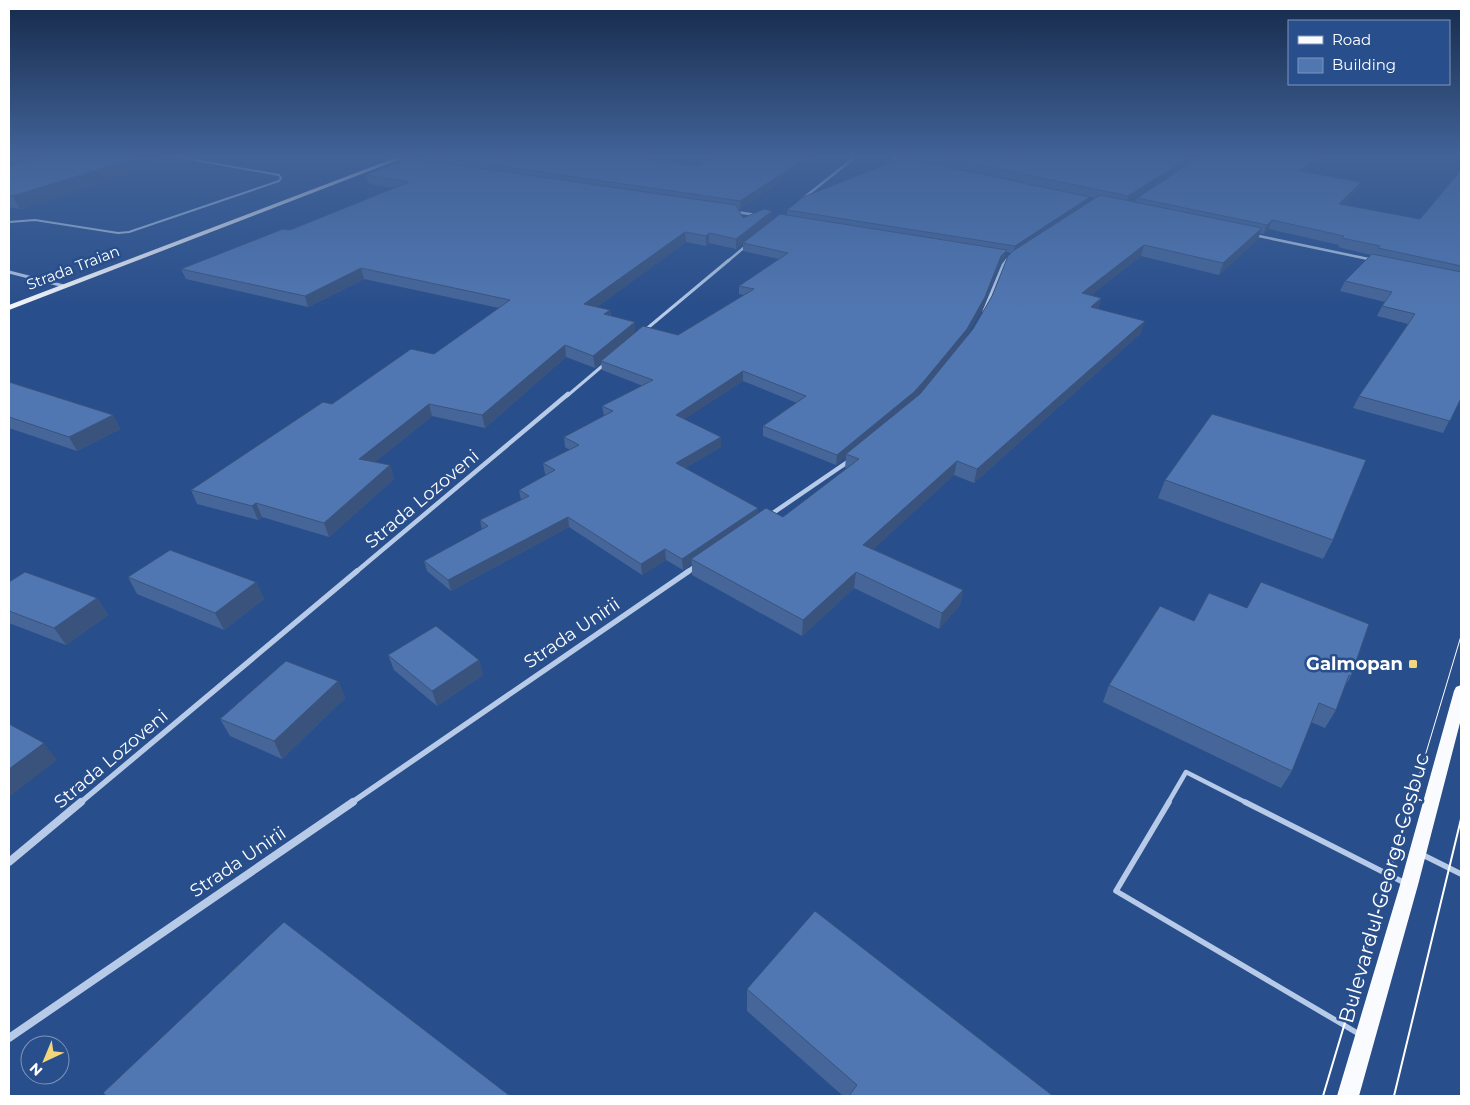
<svg xmlns="http://www.w3.org/2000/svg" width="1470" height="1105" viewBox="0 0 1470 1105" font-family="Montserrat,sans-serif">
<style>
.lines{fill:none;stroke-linecap:round;stroke-linejoin:round}
.service-far2{stroke:#b7cbe9;stroke-width:2}
.service-far1{stroke:#b7cbe9;stroke-width:4.5}
.service{stroke:#b7cbe9;stroke-width:5.5}
.minor-far4{stroke:#b7cbe9;stroke-width:2.5}
.minor-far3{stroke:#b7cbe9;stroke-width:3}
.minor-far2{stroke:#b7cbe9;stroke-width:4.5}
.minor-far1{stroke:#b7cbe9;stroke-width:5.5}
.minor{stroke:#b7cbe9;stroke-width:8}
.primary{fill:#fafbfe;fill-rule:evenodd}
.tram-far1{stroke:#fff;stroke-width:1}
.tram{stroke:#fff;stroke-width:2}
.wall{fill:#466699;fill-rule:evenodd}
.shaded-wall{fill:#39537d}
.building{fill:#5177b2;stroke:#39537d}
.poi-dot{fill:#f1d67d;stroke:#284e8b;stroke-width:2}
.labels{text-anchor:middle;stroke-width:5;stroke-linejoin:round;paint-order:stroke}
.far-street-label{font-size:15px;fill:#fff;stroke:#284e8b}
.street-label{font-size:18px;fill:#fff;stroke:#284e8b}
.poi-label{font-size:18px;font-weight:bold;fill:#fff;stroke:#284e8b;text-anchor:end}
.near-street-label{font-size:21px;fill:#fff;stroke:#284e8b}
</style>
<rect width="100%" height="100%" fill="#284e8b"/>
<g class="lines">
<!-- service-far2 -->
<path class="service-far2" d="M9 222 35 220 118 233 129 232 279 181 281 178 279 175 183 158"/>
<!-- service-far1 -->
<path class="service-far1" d="M1168 803 1186 772 1247 803"/>
<!-- service -->
<g class="service">
<path d="M1169 802 1116 891 1359 1034"/>
<path d="M1245 802 1405 883"/>
<path d="M1423 855 1461 874"/>
</g>
<!-- minor-far4 -->
<g class="minor-far4">
<path d="M892 158 903 160"/>
<path d="M801 200 854 158"/>
<path d="M736 212 757 215"/>
<path d="M1254 235 1373 260"/>
<path d="M728 261 747 245"/>
<path d="M1006 261 1009 258"/>
</g>
<!-- minor-far3 -->
<g class="minor-far3">
<path d="M9 272 64 286"/>
<path d="M984 311 1003 265 1007 260"/>
<path d="M644 331 729 260"/>
<path d="M567 396 607 362"/>
</g>
<!-- minor-far2 -->
<g class="minor-far2">
<path d="M770 515 849 461"/>
<path d="M356 572 568 394"/>
<path d="M687 572 697 565"/>
</g>
<!-- minor-far1 -->
<g class="minor-far1">
<path d="M80 803 357 571"/>
<path d="M351 803 689 571"/>
</g>
<!-- minor -->
<g class="minor">
<path d="M9 862 81 802"/>
<path d="M9 1038 353 802"/>
</g>
<!-- primary -->
<g class="primary">
<path d="M395 158H403L9 310V305Z"/>
<path d="M1461 685V719L1418 885 1359 1096H1337L1400 885 1454 691 1456 687Z"/>
</g>
<!-- tram-far1 -->
<path class="tram-far1" d="M1411 803 1461 636"/>
<!-- tram -->
<g class="tram">
<path d="M1323 1096 1411 802"/>
<path d="M1394 1096 1461 819"/>
</g>
</g>
<!-- wall -->
<g class="wall">
<path d="M9 158 164 163 20 209 9 207Z"/>
<path d="M422 158H641L698 166 711 158H817L740 209H738L743 218 772 220 736 249 709 243 706 246 686 242 597 307 610 310 611 316 635 333 678 335 744 295 739 294V286L779 259 743 251V243L787 215V210L1017 181 913 159V158H1198L1131 201 1135 202 1137 198 1198 158H1324L1306 172 1361 182 1358 190 1343 205 1420 219 1461 170V398L1443 433 1353 408 1359 396 1408 324 1377 316 1382 306 1385 302 1340 291 1345 281 1371 255 1338 247 1339 245 1269 229 1263 234 1260 233 1258 239 1219 275 1141 256 1091 295 1101 298 1098 309 1141 333 974 483 954 475 873 549 963 590 960 605 939 629 854 588 802 636 692 575V564L683 570 666 560 642 575 569 527 451 591 427 571 424 561 482 530 480 520 521 500 519 490 547 475 545 474 543 463 570 450 565 447 564 437 604 416 602 406 643 386 602 370 601 362 595 368 566 357 485 428 432 416 375 462 390 465 394 479 329 537 262 517 258 520 197 504 191 490 332 404 434 354 499 308 364 279 308 307 186 279 181 269 290 230 394 188 369 184 366 175 422 160ZM1090 197 1095 198 1089 202ZM1006 252 1011 253 992 296 973 329 924 389 965 338 984 306 1000 264 1005 258ZM743 381 797 403 763 426V436L836 465 846 456 845 468 846 469 783 517 758 514V508L685 468 721 447 684 419Z"/>
<path d="M9 382 113 415 120 429 77 451 9 428Z"/>
<path d="M1165 480 1333 540 1323 559 1158 498Z"/>
<path d="M128 577 256 582 264 599 224 630 137 594Z"/>
<path d="M9 582 97 598 108 615 66 645 9 623Z"/>
<path d="M1194 621 1351 676 1345 686 1336 710 1325 728 1311 722 1292 771 1281 788 1103 702 1109 685Z"/>
<path d="M388 655 479 660 483 675 437 706 394 670Z"/>
<path d="M338 681 345 698 282 759 230 736 220 719Z"/>
<path d="M747 989 1053 1096H843L747 1011Z"/>
</g>
<!-- shaded-wall -->
<g class="shaded-wall">
<path d="M18 158H66L9 174V160Z"/>
<path d="M136 158H163L164 163 20 209 13 196Z"/>
<path d="M806 158H817L740 209V201Z"/>
<path d="M1188 158H1198L1126 205 1128 196Z"/>
<path d="M1317 158H1324L1297 179 1300 171Z"/>
<path d="M1361 182 1358 190 1336 213 1339 204Z"/>
<path d="M1090 197 1089 203 1013 253 1015 246Z"/>
<path d="M772 211V220L736 249V239Z"/>
<path d="M1272 220 1269 229 1263 234 1267 225Z"/>
<path d="M1262 228 1258 239 1219 275 1223 263Z"/>
<path d="M685 232 686 242 585 316 584 304Z"/>
<path d="M709 233V243L706 246V236Z"/>
<path d="M1144 245 1141 256 1079 305 1082 293Z"/>
<path d="M1007 250 1005 258 1000 264 984 306 965 338 923 391 912 402 846 454V456L836 465 837 455Z"/>
<path d="M361 268 364 279 308 307 305 296Z"/>
<path d="M1101 298 1098 310 1091 307Z"/>
<path d="M610 310 611 321 604 314Z"/>
<path d="M1145 321 1141 333 974 483 977 469Z"/>
<path d="M635 322V333L601 361V362L595 368 593 356Z"/>
<path d="M565 345 566 357 485 428 482 415Z"/>
<path d="M743 371V381L676 425V415Z"/>
<path d="M429 404 432 416 363 472 359 459Z"/>
<path d="M113 415 120 429 77 451 69 437Z"/>
<path d="M721 437V447L676 473V463Z"/>
<path d="M957 461 954 475 862 560 863 545Z"/>
<path d="M390 465 394 479 329 537 324 523Z"/>
<path d="M256 503 262 517 258 520 252 506Z"/>
<path d="M758 508V518L691 559 692 564 683 570 682 559Z"/>
<path d="M568 517 569 527 451 591 448 580Z"/>
<path d="M665 549 666 560 642 575 641 564Z"/>
<path d="M856 572 854 588 802 636 803 620Z"/>
<path d="M256 582 264 599 224 630 215 613Z"/>
<path d="M963 590 960 605 939 629 942 613Z"/>
<path d="M97 598 108 615 66 645 54 628Z"/>
<path d="M479 660 483 675 437 706 432 691Z"/>
<path d="M338 681 345 698 282 759 274 741Z"/>
<path d="M44 743 57 760 9 797V769Z"/>
</g>
<!-- building -->
<g class="building">
<path d="M9 158H18L9 160Z"/>
<path d="M39 158H136L13 196 9 195V166Z"/>
<path d="M409 158 736 205 743 218 764 209 772 211 736 239 709 233 706 236 685 232 584 304 610 310 604 314 635 322 593 356 565 345 482 415 429 404 359 459 390 465 324 523 256 503 252 506 191 490 323 402 332 404 411 349 434 354 510 300 361 268 305 296 181 269 283 229 290 230 409 182 366 175Z"/>
<path d="M444 158H641L698 166 711 158H806L740 201Z"/>
<path d="M902 158H905L1090 197 1015 246 787 210 803 197Z"/>
<path d="M946 158H1188L1128 196Z"/>
<path d="M1198 158H1317L1300 171 1361 182 1339 204 1420 219 1461 170V266L1378 248 1380 246 1342 238 1344 236 1272 220 1267 225 1137 198Z"/>
<path d="M1100 195 1262 228 1223 263 1144 245 1082 293 1101 298 1091 307 1145 321 977 469 957 461 863 545 963 590 942 613 856 572 803 620 691 559 766 508 783 517 859 459 846 454 920 394 973 329 992 296 1008 256 1013 251Z"/>
<path d="M780 214 1007 250 1001 256 985 297 967 329 924 381 914 392 837 455 763 426 806 396 743 371 676 415 721 437 676 463 758 508 682 559 665 549 641 564 568 517 448 580 424 561 488 526 480 520 529 496 519 490 555 470 543 463 579 445 564 437 613 411 602 406 653 380 601 361 643 326 678 335 754 289 739 286 788 253 743 243Z"/>
<path d="M1372 254 1461 272V398L1450 421 1359 396 1415 314 1382 306 1392 292 1345 281Z"/>
<path d="M9 382 113 415 69 437 9 417Z"/>
<path d="M1212 414 1366 460 1333 540 1165 480Z"/>
<path d="M170 550 256 582 215 613 128 577Z"/>
<path d="M25 572 97 598 54 628 9 611V582Z"/>
<path d="M1261 582 1369 624 1351 676 1349 675 1336 710 1319 703 1292 771 1109 685 1160 606 1194 621 1209 593 1247 608Z"/>
<path d="M436 626 479 660 432 691 388 655Z"/>
<path d="M286 661 338 681 274 741 220 719Z"/>
<path d="M9 724 44 743 9 769Z"/>
<path d="M815 911 1053 1096H849L857 1085 747 989Z"/>
<path d="M284 922 510 1096H107L103 1093Z"/>
</g>
<!-- sky -->
<linearGradient id="sky" x2="0" y2="1"><stop stop-color="#162b4c"/><stop offset="0.5" stop-color="#426398"/><stop offset="1" stop-color="#426398" stop-opacity="0"/></linearGradient>
<rect width="1470" height="313" fill="url(#sky)"/>
<!-- markers -->
<rect class="poi-dot" x="1408" y="659" width="10" height="10" rx="2.5"/>
<g class="labels">
<!-- far-street labels -->
<g class="far-street-label">
<text transform="translate(73 268) rotate(-21)" y="5">Strada Traian</text>
</g>
<!-- street labels -->
<g class="street-label">
<text transform="translate(422 499) rotate(-40)" y="6">Strada Lozoveni</text>
<text transform="translate(572 633) rotate(-34)" y="6">Strada Unirii</text>
<text transform="translate(111 759) rotate(-40)" y="6">Strada Lozoveni</text>
<text transform="translate(238 862) rotate(-34)" y="6">Strada Unirii</text>
</g>
<!-- poi labels -->
<g class="poi-label">
<text x="1403" y="670">Galmopan</text>
</g>
<!-- near-street labels -->
<g class="near-street-label">
<text transform="translate(1384 888) rotate(-74)" y="7">Bulevardul George Coșbuc</text>
</g>
</g>
<!-- border -->
<rect width="1470" height="1105" fill="none" stroke="#ffffff" stroke-width="20"/>
<!-- legend -->
<rect x="1288" y="20" width="162" height="65" fill="#284e8b" stroke="#7e95b9"/>
<rect x="1298" y="36" width="25" height="8" fill="#fafbfe" stroke="#7e95b9"/>
<text x="1332" y="45" font-size="15" fill="#ffffff">Road</text>
<rect x="1298" y="58" width="25" height="15" fill="#5177b2" stroke="#7e95b9"/>
<text x="1332" y="70" font-size="15" fill="#ffffff">Building</text>
<!-- north arrow -->
<g transform="translate(45 1060) rotate(224)"><circle r="24" fill="#284e8b" stroke="#7e95b9"/>
<path d="M0-4L9 19L0 12L-9 19Z" fill="#f1d67d"/>
<text y="-8" font-size="14" font-weight="bold" text-anchor="middle" fill="#ffffff">N</text>
</g>
</svg>
